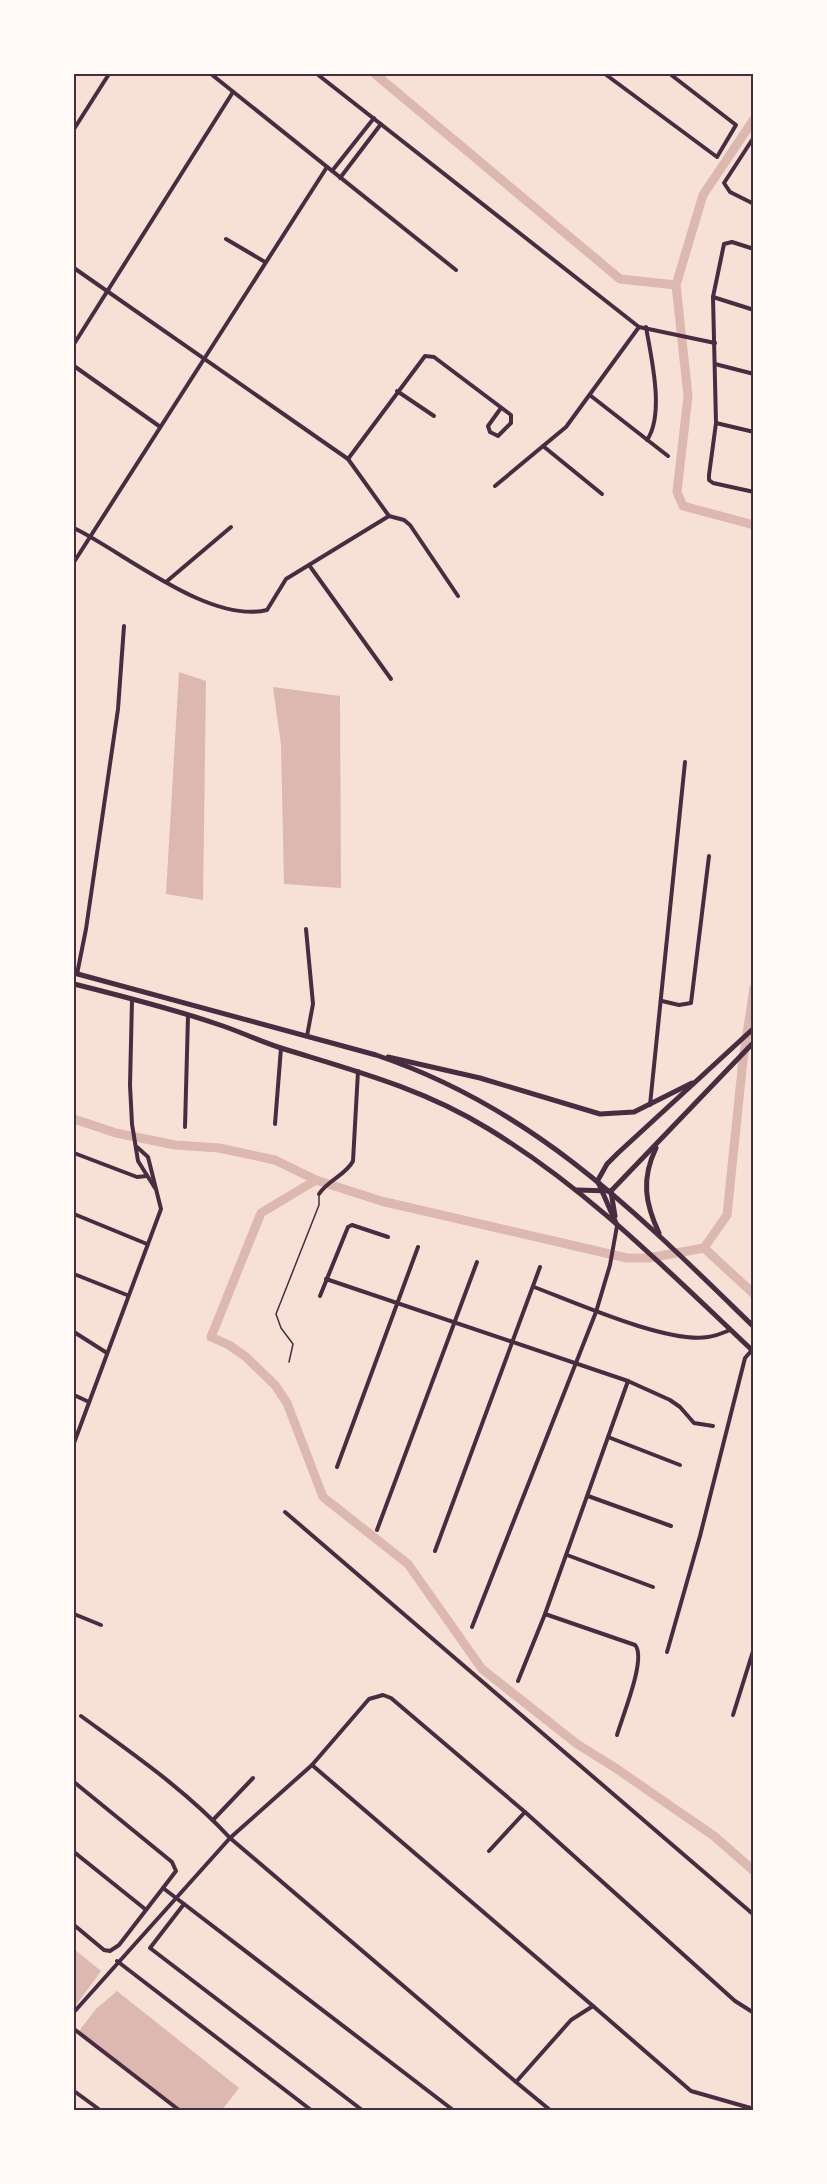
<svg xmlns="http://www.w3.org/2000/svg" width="827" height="2184" viewBox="0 0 827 2184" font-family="Overpass,sans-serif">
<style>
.water{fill:#dcb8b0}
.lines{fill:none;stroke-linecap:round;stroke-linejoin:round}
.canal{stroke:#dcb8b0;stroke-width:9}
.service{stroke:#4a2c40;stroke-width:1.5}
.minor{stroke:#4a2c40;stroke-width:4}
.secondary{stroke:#4a2c40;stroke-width:5}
.neatline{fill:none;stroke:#4a2c40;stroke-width:2}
</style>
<rect width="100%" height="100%" fill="#f7e1d7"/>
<!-- water -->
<g class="water">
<path d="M179 672 206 681 203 900 166 894Z"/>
<path d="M273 687 340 696 341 888 284 884 281 745Z"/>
<path d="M74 1949 101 1971 74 2008Z"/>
<path d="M117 1991 239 2088 222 2110H180L79 2031 96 2009Z"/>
</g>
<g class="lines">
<!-- canal -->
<g class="canal">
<path d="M375 74 620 279 676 285"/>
<path d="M754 119 703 195 676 285 688 396 677 492 683 506 754 525"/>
<path d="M74 1119 116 1133 175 1145 219 1148 275 1160 316 1180 381 1201 627 1258H648L704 1248"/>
<path d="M316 1180 261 1213 211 1337 229 1345 246 1357 275 1385 287 1403 323 1497 408 1564 482 1669 577 1744 614 1767 714 1836 754 1871"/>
<path d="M704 1248 727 1215 743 1060 754 988"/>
<path d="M704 1248 754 1294"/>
</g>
<!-- service -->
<path class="service" d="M289 1362 293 1344 281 1328 276 1314 319 1205V1195"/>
<!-- minor -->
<g class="minor">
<path d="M211 74 456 270"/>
<path d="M317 74 639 327 715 343"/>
<path d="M605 74 717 157 736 125 670 74"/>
<path d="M74 129 109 74"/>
<path d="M754 137 724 183 730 192 754 204"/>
<path d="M332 171 374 118"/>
<path d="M340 178 381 124"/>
<path d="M226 239 265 262"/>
<path d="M754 249 732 242 724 244 713 297 716 423 709 475V480L713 483 754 492"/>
<path d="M74 268 348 459 389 516 404 520 410 525 458 596"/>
<path d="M713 297 754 310"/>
<path d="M646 327C651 357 665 414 647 440"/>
<path d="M74 344 233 92"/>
<path d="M715 364 754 374"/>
<path d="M74 366 159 426"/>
<path d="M397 391 434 416"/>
<path d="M591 396 668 456"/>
<path d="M716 423 754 432"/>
<path d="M543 446 602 494"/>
<path d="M348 459 425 356 434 357 511 415V423L498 436 490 432 488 426 501 408"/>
<path d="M495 486 566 427 639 327"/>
<path d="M74 528C125 553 209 624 267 610L286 579 389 516"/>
<path d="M74 562 327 167"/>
<path d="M309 565 391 679"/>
<path d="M166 582 231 527"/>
<path d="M306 929 313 1004 307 1036"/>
<path d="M77 974 86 929 118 709 124 626"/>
<path d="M132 1000 130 1085 132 1124 138 1161 155 1188"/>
<path d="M662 1001 679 1005 691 1003 709 856"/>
<path d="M650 1105 685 762"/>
<path d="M275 1124 281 1048"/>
<path d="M185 1127 188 1016"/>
<path d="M74 1153 137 1177 147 1176"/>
<path d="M319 1194C328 1180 346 1175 353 1161L358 1071"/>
<path d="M74 1214 147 1244"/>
<path d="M74 1274 127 1295"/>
<path d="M326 1279 628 1381 670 1400 680 1407 694 1423 713 1426"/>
<path d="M534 1287C574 1302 668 1344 708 1337 716 1336 723 1333 730 1330"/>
<path d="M320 1296 348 1227 352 1225 388 1237"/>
<path d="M74 1332 107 1353"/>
<path d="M74 1395 89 1402"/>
<path d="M608 1437 680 1465"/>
<path d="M74 1443 161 1209 148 1157 137 1147"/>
<path d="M337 1467 418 1247"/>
<path d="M588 1496 671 1526"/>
<path d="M285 1512 754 1915"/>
<path d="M377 1530 477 1262"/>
<path d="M435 1551 540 1267"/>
<path d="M567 1555 653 1587"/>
<path d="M74 1614 101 1625"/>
<path d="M545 1614 635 1645C647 1658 622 1717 617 1735"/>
<path d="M472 1627 596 1312 610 1265 617 1226"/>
<path d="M667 1652 700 1536 745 1358 752 1350"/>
<path d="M518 1681 545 1614 628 1381"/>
<path d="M733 1715 754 1648"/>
<path d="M81 1716C133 1754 187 1791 230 1838L516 2082 571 2020 593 2006 691 2091 754 2109"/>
<path d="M312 1765 593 2006"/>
<path d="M74 1782 172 1862 176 1871 163 1888"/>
<path d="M213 1820 253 1778"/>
<path d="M489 1851 525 1812"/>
<path d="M74 1852 145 1909"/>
<path d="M74 1925 104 1950 110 1951 119 1945 163 1888 184 1904"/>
<path d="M117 1961 311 2110"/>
<path d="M74 2012 230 1838 312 1765 369 1699 383 1695 391 1698 525 1812 735 2001 754 2013"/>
<path d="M74 2029 179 2110"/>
<path d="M516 2082 550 2110"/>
<path d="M74 2091 100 2110"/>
<path d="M362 2110 150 1948 184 1904 453 2110"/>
</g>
<!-- secondary -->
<g class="secondary">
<path d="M74 973 376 1055C534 1108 637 1213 754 1327"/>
<path d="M74 984C122 996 170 1008 217 1024 239 1031 259 1041 281 1048 352 1070 422 1088 487 1128 587 1188 669 1272 754 1352"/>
<path d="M388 1057 480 1078 600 1114 634 1112 692 1083"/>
<path d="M656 1148C641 1179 645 1203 659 1233"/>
<path d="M598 1180 607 1164 618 1153 754 1028"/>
<path d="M598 1182 616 1223"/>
<path d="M577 1190 611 1191"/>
<path d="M611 1191 754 1042"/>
<path d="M611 1192 615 1216"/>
</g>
</g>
<!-- border -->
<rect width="827" height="2184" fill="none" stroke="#fffaf5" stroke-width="150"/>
<rect x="75" y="75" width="677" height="2034" class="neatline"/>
</svg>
